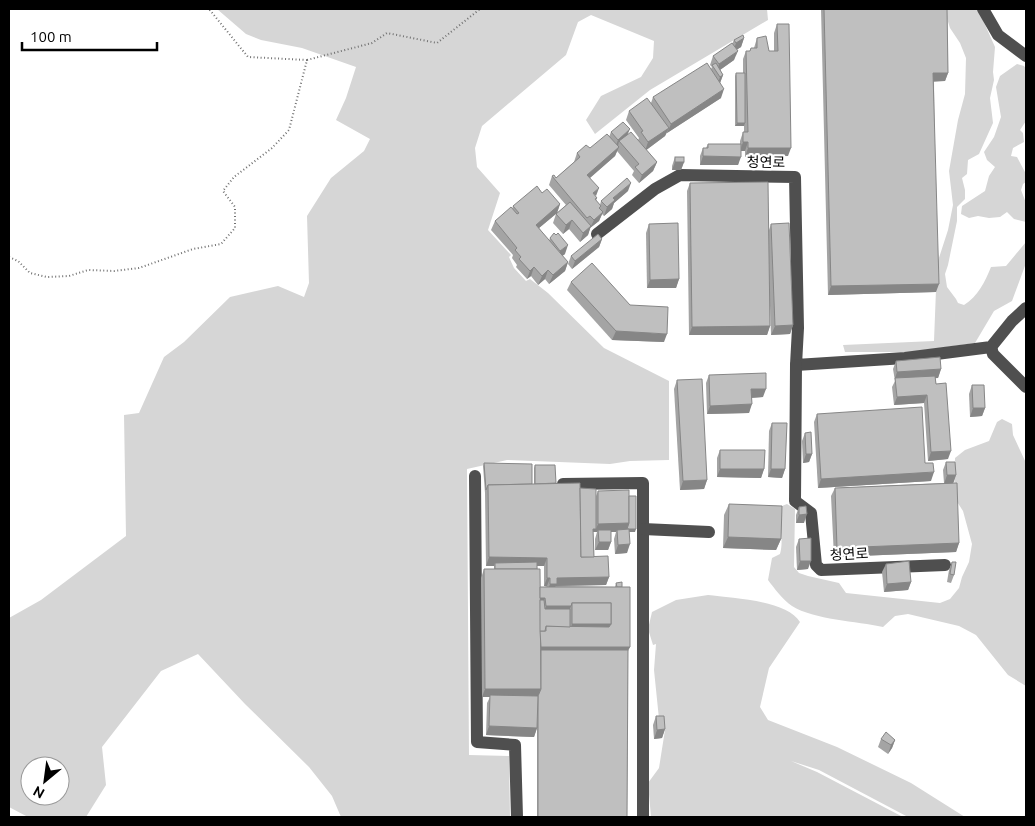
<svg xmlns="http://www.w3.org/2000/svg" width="1035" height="826" viewBox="0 0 1035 826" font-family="Ubuntu,'Noto Sans KR',sans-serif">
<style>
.green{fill:#d6d6d6;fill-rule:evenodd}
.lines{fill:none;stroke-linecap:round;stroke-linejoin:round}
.path{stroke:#717171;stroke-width:2;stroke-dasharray:1 2.5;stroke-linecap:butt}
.minor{stroke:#4f4f4f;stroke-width:12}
.wall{fill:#a4a4a4;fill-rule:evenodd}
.shaded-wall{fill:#868686}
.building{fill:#bfbfbf;stroke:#868686}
.labels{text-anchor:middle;stroke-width:4.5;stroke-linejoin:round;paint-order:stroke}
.street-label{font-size:14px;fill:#000;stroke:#fff}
</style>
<rect width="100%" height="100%" fill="#fff"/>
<!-- green -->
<g class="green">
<path d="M217 9H767L768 20 650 90 595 134 586 120 601 96 641 77 653 58 654 41 591 15 578 22 566 55 482 126 475 148 477 167 500 193 488 230 511 255 509 257 514 268 526 281 530 279 548 293 604 348 669 381V460L630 461 610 464 507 460 467 469 469 755 509 756 510 817H341L332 796 309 767 245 704 198 654 161 671 102 747 106 785 86 817H28L9 807V618L41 600 126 536 124 415 139 413 164 357 184 342 230 297 278 286 304 297 309 283 307 216 331 178 364 151 370 139 336 120 346 98 356 67 302 48 261 40 246 34ZM30 766H60V796H30Z"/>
<path d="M944 9H978L995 47 993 72 994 80 990 98 993 123 979 154 968 160 967 174 962 178 965 190V199L957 207V221L948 265 945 274 947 287 956 299 958 303 964 305C978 296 985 282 991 267L1006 266 1026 242V263L1012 301 994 311 975 343 910 352H845L843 345 934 341 937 264 948 230 953 205 949 171 958 120 965 94 966 58 960 43 950 28Z"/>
<path d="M1017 64 1024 66 1026 69V121L1020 130 1023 133 1024 142 1013 148 1011 156 1017 157 1026 174V182L1023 184 1021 190 1026 203V222L1014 219 1007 212 1000 217 989 218 978 216 969 218 961 214 962 206 985 191 989 176 995 167 987 160 984 152 994 137 1001 117 996 87 1000 76Z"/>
<path d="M1002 419 1012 424 1013 435 1026 463V686L1008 675 976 635 959 626 908 614 895 616 883 627C857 621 814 620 792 606 783 600 774 588 768 580L772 558 780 554C783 543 781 534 780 522 780 517 782 511 782 506L787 504 795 509 794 567 799 573 808 576 839 583 846 593 940 603 950 599 959 588 962 577 969 562 972 544 963 511 954 497 955 458 965 450 989 441 997 422Z"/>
<path d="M708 595C731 598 787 600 800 622L769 668 760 707 768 720 837 747 911 783 965 817H908L819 770 791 761 817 772 903 817H651L648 783 659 768 665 730 659 719 654 670 656 644 653 645 648 629 652 612 676 600Z"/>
</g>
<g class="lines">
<!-- path -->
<g class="path">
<path d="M307 60 372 43 387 33 437 43 480 9"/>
<path d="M9 257 18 261 30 273 47 277 69 276 88 270 114 271 139 268 193 249 221 244 235 228V207L223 191 234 177 272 148 289 130 307 60 248 57 209 9H194"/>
</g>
<!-- minor -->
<g class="minor">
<path d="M983 9 998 35 1026 56"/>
<path d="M597 234 655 189 680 175 795 177 798 328 796 365 905 358 991 347 1012 321 1026 308"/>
<path d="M991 347 993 354 1026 387"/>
<path d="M796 365 795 501 811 513 816 565 821 570 945 565"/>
<path d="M475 476 477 742 515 745 517 817"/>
<path d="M563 484 643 483V817"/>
<path d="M643 529 709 532"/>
</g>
</g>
<!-- wall -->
<g class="wall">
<path d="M821 9H947L948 73 945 81H934L936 292 828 295Z"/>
<path d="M777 24 788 156 745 157V151H741L738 165H700V156L703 148H706L708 144H740V141L743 132H744V126H735V76L736 73H743V59L746 51H750L751 48H754L757 38 769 51H774V33Z"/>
<path d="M744 38 741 47 736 50 734 60 720 70 723 75 720 83 721 98 667 133V132L665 136 646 150 657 162 653 171 639 183 632 175 634 171 617 151 615 156 590 178 595 196 597 198 596 201 600 205 601 201 628 191 614 203 612 209 604 216 602 214 599 221 590 228 588 235 580 242 569 229 563 234 553 223 556 214 566 205 549 185 552 176 556 178 574 162 577 153 590 148 609 137 611 132 628 134 638 140 639 138 626 120 629 111 651 103 653 97 711 69 712 67 710 65 713 56 732 44 734 40Z"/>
<path d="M675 157 684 162 681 170H672V166Z"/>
<path d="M690 183 769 230 771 224 793 325 790 334 771 335 769 275 770 326 767 335H689L687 191Z"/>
<path d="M542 193 560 204 557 213 539 228 549 241 550 238 565 254 562 256 568 262 565 271 549 284 545 279 538 285 531 276 527 279 516 267 517 265 512 258 513 255 491 230 495 221 512 209 513 206Z"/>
<path d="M649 224 679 279 676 288H647L646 233Z"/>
<path d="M602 239 599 247 572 269 568 264 571 256Z"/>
<path d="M571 282 664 342 612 340 567 290Z"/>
<path d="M896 361 941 369 938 378H935L948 459 928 461 924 403 894 405 892 387 895 381 893 369Z"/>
<path d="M709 375 763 397 752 398 749 413 707 414 706 383Z"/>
<path d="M677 380 707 480 704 489 680 490 674 389Z"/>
<path d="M972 385 985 408 982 416 970 417 969 394Z"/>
<path d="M817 414 925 463 931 481 818 488 814 422Z"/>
<path d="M772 423 785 469 782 478 768 477 769 431Z"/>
<path d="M805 433 812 454 809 462 803 463 802 441Z"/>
<path d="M720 450 764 469 761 478 717 477V458Z"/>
<path d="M946 462 956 475 953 483 959 543 956 552 834 557 831 496 835 488 944 483 943 470Z"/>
<path d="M484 463 532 484H534V468L535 465 556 483 580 488 596 496 598 491 629 496 635 532H629L627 553 615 554 614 539 616 532H611V542L608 550H595V539L597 532H593L594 557 609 577 606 585 556 586 615 587 616 583 622 587 630 647 628 650 627 817H537V728L534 737 486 735 487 703 490 697H482L481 578 484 569H494V566H486L485 493 483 466ZM537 566H544V586L547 587H540Z"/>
<path d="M729 504 781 539 776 550 723 548 724 515Z"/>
<path d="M799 507 804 523H796V515Z"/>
<path d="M799 539 808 569 797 570 796 547Z"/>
<path d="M952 562 954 575 951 583 947 582 949 570Z"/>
<path d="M886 564 911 582 908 590 884 592 882 572Z"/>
<path d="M656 716 665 729 662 738 654 739 653 725Z"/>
<path d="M881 739 895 740 892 748 888 754 878 747Z"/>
</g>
<!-- shaded-wall -->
<g class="shaded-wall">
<path d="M744 38 741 47 733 52 736 43Z"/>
<path d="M738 51 734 60 717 72 719 64Z"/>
<path d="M933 73H948L945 81 930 82Z"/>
<path d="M723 75 720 83 717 86 720 77Z"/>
<path d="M724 89 721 98 667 133 671 124Z"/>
<path d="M737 123H745L744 126H735Z"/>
<path d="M669 128 665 136 645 151 648 142Z"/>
<path d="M630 129 626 138 619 141 618 146 615 148 618 140Z"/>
<path d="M743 142H748L745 151H740Z"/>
<path d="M619 147 615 156 584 183 587 175Z"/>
<path d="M748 148H791L788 156 745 157Z"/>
<path d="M703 156 741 157 738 165H700Z"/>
<path d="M657 162 653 171 639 183 642 175Z"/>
<path d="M675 162H684L681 170H672Z"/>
<path d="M631 183 628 191 614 203 612 209 604 216 607 207 613 198Z"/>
<path d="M599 188 596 196 593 193Z"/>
<path d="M560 204 557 213 533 233 536 225Z"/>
<path d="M603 212 599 221 590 228 594 220Z"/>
<path d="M572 220 569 229 563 234 566 225Z"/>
<path d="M591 226 588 235 580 242 583 233Z"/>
<path d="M602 239 599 247 572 269 575 261Z"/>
<path d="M568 245 565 254 557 260 560 251Z"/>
<path d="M568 262 565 271 549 284 553 275Z"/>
<path d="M534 267 531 276 527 279 530 271Z"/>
<path d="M548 270 545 279 538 285 542 276Z"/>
<path d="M679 279 676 288H647L650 280Z"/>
<path d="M939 284 936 292 828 295 831 286Z"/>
<path d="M793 325 790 334 771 335 775 326Z"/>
<path d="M770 326 767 335H689L692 327Z"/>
<path d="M616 331 667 334 664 342 612 340Z"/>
<path d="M941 369 938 378 896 381 895 378 894 381 897 372Z"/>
<path d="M751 389H766L763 397 748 398Z"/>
<path d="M927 395 924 403 894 405 897 397Z"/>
<path d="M752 404 749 413 707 414 710 406Z"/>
<path d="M973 408H985L982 416 970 417Z"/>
<path d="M951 451 948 459 928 461 931 452Z"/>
<path d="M806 454H812L809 462 803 463Z"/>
<path d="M720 469H764L761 478 717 477Z"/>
<path d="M771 469H785L782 478 768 477Z"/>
<path d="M934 472 931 481 818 488 821 479Z"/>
<path d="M947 475H956L953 484H944Z"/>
<path d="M707 480 704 489 680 490 683 481Z"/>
<path d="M807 514 804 523H796L799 515Z"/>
<path d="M629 523 636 529 635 532H617V530L616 532H598V530L597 532H592L593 529H596L598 524Z"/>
<path d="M728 537 781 539 776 550 723 548Z"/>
<path d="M599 542H611L608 550H595Z"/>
<path d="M959 543 956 552 834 557 837 548Z"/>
<path d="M630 544 627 553 615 554 618 545Z"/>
<path d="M489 557 547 558 544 566H495V563L494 566H486Z"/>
<path d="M800 561H811L808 569 797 570Z"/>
<path d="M609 577 606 585 556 586 547 593 550 584 557 578Z"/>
<path d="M547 578H550L547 586H544Z"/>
<path d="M911 582 908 590 884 592 887 584Z"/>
<path d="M539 598H545L543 603H538Z"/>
<path d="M546 606H571L569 612H544Z"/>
<path d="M572 624H611L607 633 570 630Z"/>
<path d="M539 647H630L627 653H538Z"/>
<path d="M485 689H541L538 697 490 695V697H482Z"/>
<path d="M489 726 537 728 534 737 486 735Z"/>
<path d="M665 729 662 738 654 739 657 730Z"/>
<path d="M895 740 892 748 888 754 891 745Z"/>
</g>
<!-- building -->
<g class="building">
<path d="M824 9H947L948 73H933L939 284 831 286Z"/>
<path d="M777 24H789L791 148H748V142H743V132H748L746 51H750L751 48H757V38L766 36 769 51H778Z"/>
<path d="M743 35 744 38 736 43 734 40Z"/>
<path d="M732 43 738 51 719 64 713 56Z"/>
<path d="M707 63 724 89 671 124 653 97Z"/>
<path d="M716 63 723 75 720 77 712 65Z"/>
<path d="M736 73H745V123H737Z"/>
<path d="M647 98 669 128 648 142 641 132 643 131 629 111Z"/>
<path d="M623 122 630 129 618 140 611 132Z"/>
<path d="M631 132 657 162 642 175 635 167 639 164 619 141Z"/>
<path d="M607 134 619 147 587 175 599 188 593 193 597 198 595 199 601 206 599 208 603 212 594 220 590 216 587 218 552 176 554 175 556 178 580 157 577 153 586 145 590 148Z"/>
<path d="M708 144H741V157L703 156V148H708Z"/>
<rect x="675" y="157" width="9" height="5"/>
<path d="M627 178 631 183 613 198 615 200 607 207 601 201Z"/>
<path d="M768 182 770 326 692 327 690 183Z"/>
<path d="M537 186 542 193 547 189 560 204 536 225 568 262 553 275 548 270 542 276 534 267 530 271 519 259 521 257 515 250 517 248 495 221 511 207 517 214 519 213 513 206Z"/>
<path d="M570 202 591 226 583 233 572 220 566 225 556 214Z"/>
<path d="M678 223 679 279 650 280 649 224Z"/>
<path d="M789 223 793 325 775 326 771 224Z"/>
<path d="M554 233 556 235 558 233 568 245 560 251 550 238Z"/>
<path d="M598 234 602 239 575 261 571 256Z"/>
<path d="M592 263 630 305 668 307 667 334 616 331 571 282Z"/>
<path d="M940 357 941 369 897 372 896 361Z"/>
<path d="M766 373V389H751L752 404 710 406 709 375Z"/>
<path d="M935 376 936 384 946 383 951 451 931 452 927 395 897 397 895 378Z"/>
<path d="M702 379 707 480 683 481 677 380Z"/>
<path d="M972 385H984L985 408H973Z"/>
<path d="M922 407 925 463H933L934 472 821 479 817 414Z"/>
<path d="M772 423H787L785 469H771Z"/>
<path d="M811 432 812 454H806L805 433Z"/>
<path d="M720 450H765L764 469H720Z"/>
<path d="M946 462H955L956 475H947Z"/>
<path d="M484 463 532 464V484L488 485 486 490Z"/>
<path d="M535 465H555L556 483 535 484Z"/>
<path d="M580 483 581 557 608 556 609 577 557 578V584H550V578H547V558L489 557 488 485Z"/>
<path d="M957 483 959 543 837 548 835 488Z"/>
<path d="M580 488 596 489V529H593L594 557H581Z"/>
<path d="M629 490V523L598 524V491Z"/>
<path d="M629 496H636V529H627L629 523Z"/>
<path d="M729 504 782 506 781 539 728 537Z"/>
<path d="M806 506 807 514 799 515V507Z"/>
<path d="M629 529 630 544 618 545 617 530Z"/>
<path d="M598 530H611V542H599Z"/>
<path d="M811 538V561H800L799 539Z"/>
<path d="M909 561 911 582 887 584 886 564Z"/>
<path d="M537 562V569H495V563Z"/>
<path d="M952 562H956L954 575 950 574Z"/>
<path d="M484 569H540L541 689H485Z"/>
<path d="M622 582V587H617L616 583Z"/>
<path d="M540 587H630V647H541L540 631H546V626L609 627 611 624V603H572L571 606H546L545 598H540Z"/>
<path d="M540 600H544L545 609H570V627L546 626 545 631H540Z"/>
<rect x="572" y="603" width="39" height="21"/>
<path d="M541 650H628L627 817H538V696L541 689Z"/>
<path d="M490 695 538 696 537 728 489 726Z"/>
<path d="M656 716H664L665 729 657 730Z"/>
<path d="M886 732 895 740 891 745 881 739Z"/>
</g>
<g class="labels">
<!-- street labels -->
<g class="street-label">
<text transform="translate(766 162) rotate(1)" y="5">청연로</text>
<text transform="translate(849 554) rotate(-3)" y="5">청연로</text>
</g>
</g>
<!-- border -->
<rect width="1035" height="826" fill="none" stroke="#000000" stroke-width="20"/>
<!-- north arrow -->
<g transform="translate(45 781) rotate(209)"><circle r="24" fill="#ffffff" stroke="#999999"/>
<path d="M0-4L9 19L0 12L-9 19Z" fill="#000000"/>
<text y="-8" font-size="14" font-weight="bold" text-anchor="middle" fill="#000000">N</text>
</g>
<!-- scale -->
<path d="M22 42v8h135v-8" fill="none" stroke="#000000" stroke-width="2.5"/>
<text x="30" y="42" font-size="15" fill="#000000" stroke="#ffffff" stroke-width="4" paint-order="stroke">100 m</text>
</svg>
